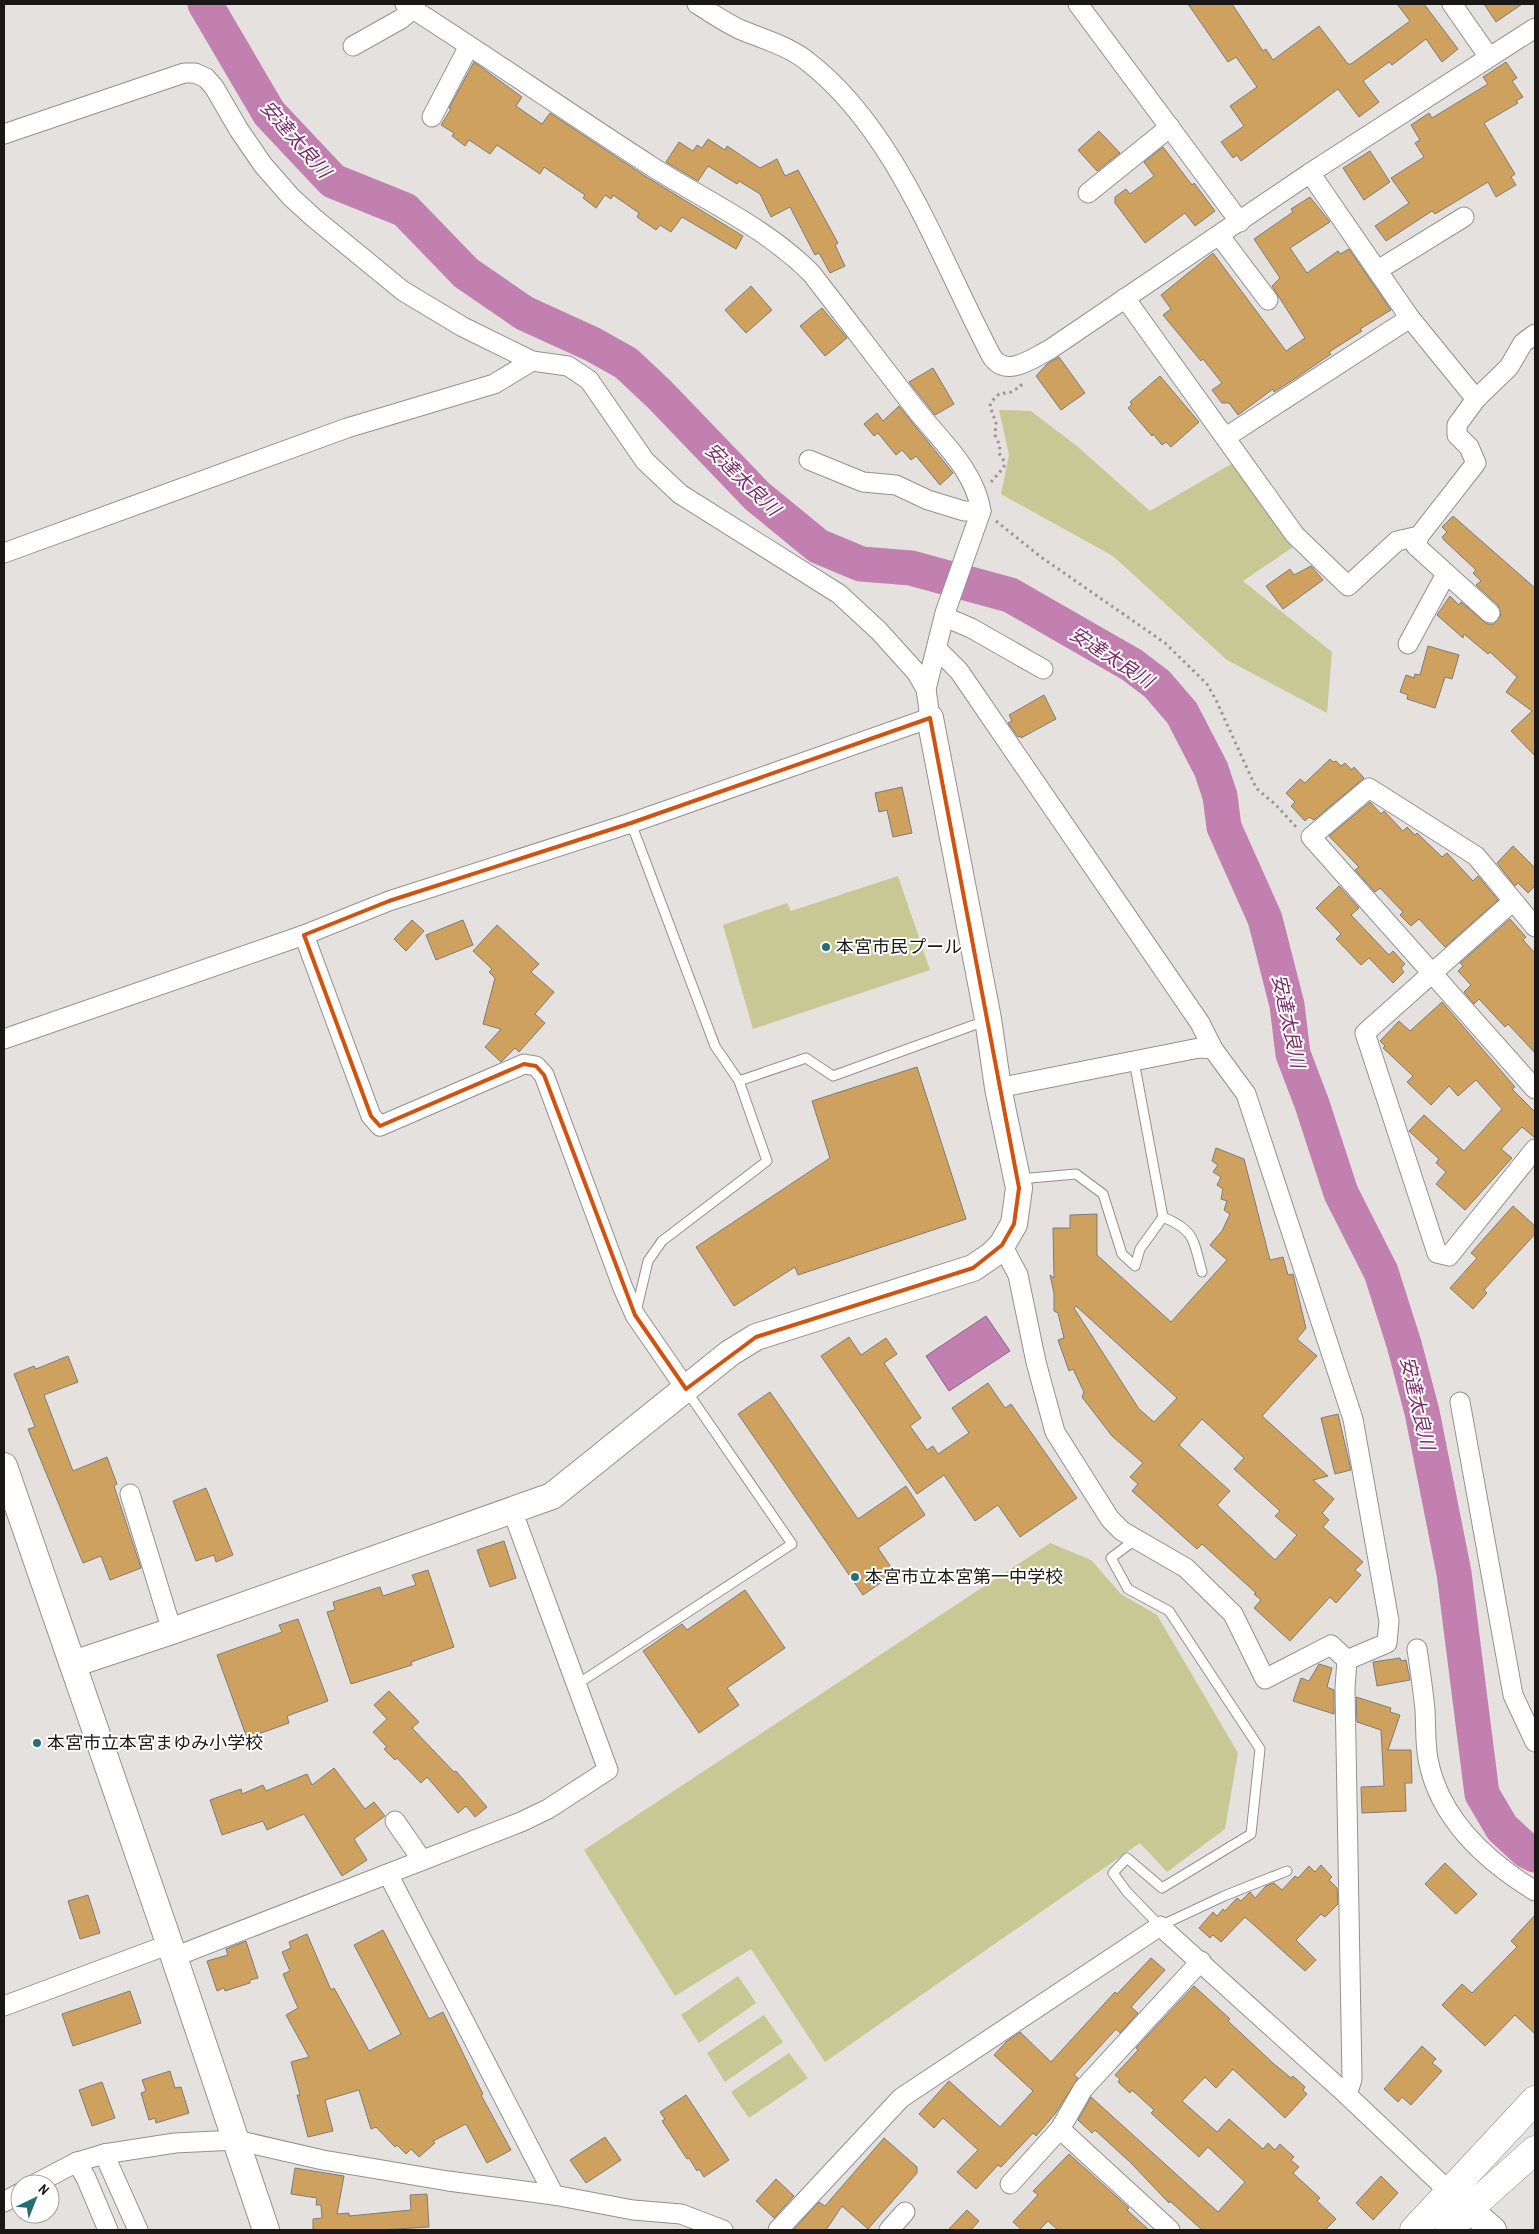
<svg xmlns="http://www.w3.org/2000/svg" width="1539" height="2234" viewBox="0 0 1539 2234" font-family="'Archivo Narrow','Noto Sans JP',sans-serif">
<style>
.green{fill:#c7c893}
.water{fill:#c180af;stroke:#8f6181}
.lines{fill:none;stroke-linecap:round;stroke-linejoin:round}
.river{stroke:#c180af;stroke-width:35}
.building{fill:#cfa15f;stroke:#7e7c78;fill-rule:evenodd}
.lane-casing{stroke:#94908e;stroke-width:11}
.street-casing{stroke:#94908e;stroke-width:21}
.secondary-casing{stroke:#94908e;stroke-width:28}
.highway-casing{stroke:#94908e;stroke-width:29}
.path{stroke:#989694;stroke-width:3;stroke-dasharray:2.5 4;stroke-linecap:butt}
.lane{stroke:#fff;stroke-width:9}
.street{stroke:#fff;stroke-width:19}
.secondary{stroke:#fff;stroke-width:26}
.highway{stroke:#fff;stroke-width:28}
.marked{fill:none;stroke:#d3520d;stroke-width:4;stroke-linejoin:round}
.poi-dot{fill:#246e77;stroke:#fff;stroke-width:2}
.labels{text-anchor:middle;stroke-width:4;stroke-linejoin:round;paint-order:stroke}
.poi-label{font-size:18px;fill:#191817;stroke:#fff;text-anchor:start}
.water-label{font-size:19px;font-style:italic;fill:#792c68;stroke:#fff}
</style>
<rect width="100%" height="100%" fill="#e5e1df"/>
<!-- green -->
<g class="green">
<path d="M999 410 1031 411 1078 447 1150 511 1233 463 1293 547 1243 581 1332 652 1327 713 1227 660 1113 556 1001 494 1009 455Z"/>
<path d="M898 876 930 970 753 1029 723 925 787 903 791 911Z"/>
<path d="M1050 1543 1091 1560 1121 1594 1157 1615 1238 1753 1225 1829 1167 1872 1140 1843 825 2062 751 1949 675 1996 584 1850Z"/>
<path d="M738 1976 756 2003 699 2043 681 2015Z"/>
<path d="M764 2015 783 2042 725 2082 707 2053Z"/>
<path d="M789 2053 808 2078 749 2118 731 2092Z"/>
</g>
<!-- water -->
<path class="water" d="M986 1316 1010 1351 949 1391 926 1356Z"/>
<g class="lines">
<!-- river -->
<path class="river" d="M205 4 269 113 333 181 405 210 466 273 524 313 592 344 626 363 659 394 757 496 818 546 861 564 911 568 1010 595 1132 665 1157 684 1182 713 1211 769 1220 796 1224 827 1265 919 1287 1005 1293 1054 1312 1104 1341 1193 1381 1272 1404 1344 1422 1412 1454 1573 1482 1794 1502 1828 1527 1851 1535 1855"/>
</g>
<!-- building -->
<g class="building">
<path d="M1188 4H1232L1263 51 1266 49 1273 60 1319 26 1348 64H1351L1410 21 1397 4H1424L1458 49 1442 62 1426 39 1392 65 1389 62 1363 81 1379 102 1359 117 1338 89 1241 161 1237 155 1233 158 1221 142 1244 126 1230 106 1257 87 1236 57 1228 62Z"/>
<path d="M1484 4H1522L1496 22Z"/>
<path d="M474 62 522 97 516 106 542 124 550 113 645 176 743 236 736 249 682 217 671 232 660 225 656 230 637 217 639 213 613 195 611 199 605 195 596 208 583 198 585 195 544 167 540 174 497 145 490 154 469 140 465 146 452 136 454 133 441 125 451 109 449 108Z"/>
<path d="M1506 62 1517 78 1512 81 1523 97 1516 101 1518 103 1484 123 1515 174 1511 177 1516 185 1496 197 1488 182 1435 214 1432 211 1386 241 1375 226 1409 203 1391 178 1424 157 1415 143 1420 140 1411 125 1429 113 1432 118 1488 84 1483 77Z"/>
<path d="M1099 131 1120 153 1097 171 1078 150Z"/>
<path d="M708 139 725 150 727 146 760 168 777 159 785 176 798 170 838 243 835 245 845 266 830 273 819 253 815 255 790 207 771 217 760 194 739 181 737 184 708 166 698 181 666 162 679 142 693 151 697 145 702 148Z"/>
<path d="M1163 147 1192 185 1194 183 1215 211 1195 226 1185 213 1145 243 1115 203V197L1126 189 1130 194 1154 176 1144 162Z"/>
<path d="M1370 151 1390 182 1364 200 1343 168Z"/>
<path d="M1310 197 1330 222 1290 248 1307 273 1338 251 1340 254 1349 249 1391 310 1360 329 1362 331 1329 352 1331 354 1299 376 1274 392 1273 389 1238 415 1229 403H1222L1212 390 1222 383 1203 359 1201 361 1163 315 1171 309 1161 295 1213 253 1286 351 1305 338 1272 286 1280 278 1254 239 1293 212 1291 209Z"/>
<path d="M751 286 772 310 746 333 725 310Z"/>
<path d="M822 308 847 338 825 356 800 326Z"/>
<path d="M1059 357 1085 393 1061 410 1036 376 1047 364Z"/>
<path d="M933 368 954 404 935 415 909 382Z"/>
<path d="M1160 376 1199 422 1171 447 1166 442 1162 445 1153 434 1152 436 1128 408 1132 404 1130 402Z"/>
<path d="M899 406 953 473 940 485 916 456 911 460 902 450 896 455 878 433 874 436 864 424 877 413 883 421Z"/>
<path d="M1453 516 1535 588V756L1511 731 1532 711 1506 692 1517 677 1490 652 1488 654 1464 634 1463 638 1437 615 1450 596 1459 605 1461 602 1487 624H1494L1501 615 1498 605 1476 585 1481 581 1473 573 1476 570 1444 540 1442 537 1447 532 1442 527Z"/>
<path d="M1311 566 1323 580 1283 609 1266 586 1290 569 1294 575Z"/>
<path d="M1428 646 1459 655 1452 679 1445 677 1435 708 1407 699 1408 695 1400 692 1406 675 1414 678 1415 674 1420 675Z"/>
<path d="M1044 695 1056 719 1021 738V736L1018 737 1008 723 1012 721 1009 715Z"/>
<path d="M1330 759 1333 762 1336 761 1341 766 1345 763 1352 770 1354 767 1364 778 1314 820 1309 817 1305 821 1291 806 1295 802 1286 793 1300 779 1305 783Z"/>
<path d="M902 787 912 833 893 837 887 810 879 812 875 793Z"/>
<path d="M1370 802 1381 814 1384 811 1403 831 1407 827 1415 835 1417 833 1442 857 1447 853 1473 881 1478 876 1498 900 1445 947 1419 919 1411 926 1400 915 1403 912 1380 888 1375 892 1355 870 1359 867 1329 836Z"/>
<path d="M1513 846 1535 868V886L1528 893 1518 883 1515 886 1497 863Z"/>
<path d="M1339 886 1359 908 1351 915 1389 955 1393 951 1405 964 1401 968 1404 972 1393 983 1369 958 1361 965 1336 939 1341 934 1316 908Z"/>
<path d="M1510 919 1526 937 1523 940 1535 953V1053L1508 1024 1505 1027 1479 999 1474 1004 1464 992 1471 985 1458 971 1463 966 1460 963Z"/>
<path d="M412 920 424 931 406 951 394 939Z"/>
<path d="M463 920 473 945 436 960 426 935Z"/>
<path d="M497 925 539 964 531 972 554 992 535 1014 545 1023 519 1052 515 1048 501 1062 485 1047 501 1029 483 1024 495 978 489 972 492 969 473 951Z"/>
<path d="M1442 1002 1515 1087 1512 1089 1535 1112V1138L1522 1127 1501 1149 1512 1158 1465 1210 1436 1184 1446 1172 1436 1163 1439 1159 1409 1131 1424 1115 1464 1151 1502 1109 1476 1080 1458 1096 1449 1086 1431 1105 1407 1082 1413 1076 1383 1048 1385 1046 1380 1041 1399 1021 1410 1031Z"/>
<path d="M917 1067 966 1219 798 1275 795 1267 734 1306 696 1247 830 1158 812 1101Z"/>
<path d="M1216 1148 1244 1159 1270 1260 1283 1257 1288 1275 1293 1274 1306 1328 1297 1339 1317 1356 1262 1416 1328 1476 1313 1480 1334 1499 1322 1513 1329 1520 1323 1527 1363 1562 1355 1570 1361 1575 1336 1603 1330 1597 1290 1641 1254 1608 1261 1600 1254 1594 1256 1593 1202 1544 1197 1549 1132 1491 1138 1484 1130 1477 1143 1463 1112 1436 1082 1397 1084 1392 1073 1369 1069 1371 1058 1340 1064 1338 1058 1313 1054 1311V1293L1050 1275 1054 1278 1053 1228H1070V1215L1097 1214V1255L1171 1322 1227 1260 1210 1245 1222 1231 1230 1214 1224 1210 1227 1201 1221 1199 1223 1189 1217 1185 1221 1177 1213 1172 1218 1165 1212 1161ZM1076 1306 1177 1398 1154 1422 1139 1409 1074 1308ZM1202 1419 1244 1458 1234 1469 1280 1511 1275 1516 1297 1535 1275 1560 1217 1505 1230 1491 1179 1445Z"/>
<path d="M1513 1206 1535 1226V1234L1484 1290 1487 1293 1473 1309 1450 1288 1477 1258 1471 1253Z"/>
<path d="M849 1337 861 1355 886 1338 897 1354 884 1363 921 1418 910 1426 927 1450 933 1446 938 1454 969 1433 952 1408 988 1383 1005 1408 1011 1404 1077 1498 1020 1537 998 1505 975 1521 944 1475 917 1494 821 1356Z"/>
<path d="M68 1356 78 1382 44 1395 73 1471 107 1457 117 1484 114 1486 141 1568 110 1580 101 1556 83 1563 28 1429 35 1427 14 1374 34 1366 36 1369Z"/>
<path d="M770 1392 858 1519 906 1486 925 1515 878 1548 895 1573 863 1595 738 1414Z"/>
<path d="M1338 1414 1351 1470 1335 1474 1321 1418Z"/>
<path d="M206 1488 233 1555 216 1562 214 1555 196 1561 173 1501Z"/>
<path d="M504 1541 516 1578 490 1587 477 1550Z"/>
<path d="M428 1570 454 1647 411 1662 412 1665 351 1684 327 1612 335 1610 333 1602 380 1587 383 1596 416 1585 412 1575Z"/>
<path d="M745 1590 785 1648 727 1688 739 1705 699 1733 643 1651 682 1624 687 1630Z"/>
<path d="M298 1619 328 1701 287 1716 289 1723 247 1738 217 1655 282 1632 279 1625Z"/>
<path d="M1400 1658 1401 1661 1406 1660 1410 1680 1377 1686 1373 1662Z"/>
<path d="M1319 1664 1332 1668 1327 1687 1334 1690V1714L1293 1701 1301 1678 1309 1681Z"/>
<path d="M389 1691 419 1722 412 1728 454 1772 456 1771 487 1807 475 1817 466 1806 458 1813 427 1777 421 1783 397 1758 395 1760 384 1749 387 1747 373 1732 387 1719 374 1705Z"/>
<path d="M1356 1697 1391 1708 1390 1712 1400 1715 1388 1750H1411L1412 1783H1405L1406 1811 1362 1813 1361 1787 1384 1786 1381 1730 1357 1722Z"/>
<path d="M334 1768 365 1809 374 1802 385 1816 354 1839 367 1860 342 1876 304 1814 267 1830 263 1821 222 1835 210 1800 241 1789 242 1794 263 1785 266 1791 307 1774 312 1785Z"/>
<path d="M1445 1863 1477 1894 1456 1914 1425 1884Z"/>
<path d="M1321 1865 1332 1877 1329 1880 1337 1888 1338 1904 1325 1917 1321 1914 1296 1940 1316 1960 1305 1971 1245 1917 1221 1942 1213 1935 1210 1938 1199 1928 1213 1912 1217 1916 1223 1909 1225 1911 1237 1898 1241 1901 1250 1892 1255 1898 1266 1886 1274 1883 1282 1890 1295 1876 1298 1878 1309 1866 1315 1872Z"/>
<path d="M88 1895 100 1933 80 1939 68 1901Z"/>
<path d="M1535 1915V2034L1515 2015 1485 2046 1442 2005 1462 1984 1472 1993 1517 1947 1511 1941Z"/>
<path d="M383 1930 429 2019 443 2012 474 2076 483 2094 481 2095 511 2150 487 2163 466 2124 433 2141 435 2143 419 2157 411 2149 406 2154 397 2145 395 2147 376 2127 371 2129 359 2090 325 2100 333 2131 308 2137 297 2095H300L291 2062 309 2057 286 2015 298 2008 283 1974 290 1971 282 1952 291 1948 289 1942 307 1934 331 1990 334 1988 369 2051 401 2034 354 1945Z"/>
<path d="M246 1941 258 1978 250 1980V1983L225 1991 224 1988 217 1991 207 1961 228 1955 226 1949Z"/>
<path d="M1151 1958 1165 1970 1131 2007 1138 2013 1120 2033 1116 2029 1074 2075 1078 2078 1055 2114 1036 2136 1033 2133 1001 2167 998 2165 976 2189 957 2172 978 2150 943 2118 934 2128 919 2114 949 2081 1000 2127 1033 2091 994 2055 1006 2042 1020 2032 1051 2062 1115 1992 1117 1994Z"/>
<path d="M1194 1986 1230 2019 1228 2021 1274 2064 1291 2078 1293 2076 1305 2087 1303 2090 1307 2094 1285 2118 1233 2069 1216 2088 1205 2077 1182 2101 1217 2132 1229 2119 1263 2149 1268 2143 1275 2150 1280 2144 1294 2157 1291 2160 1299 2167 1293 2173 1320 2198 1317 2201 1336 2219 1325 2230H1202L1170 2201 1169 2203 1131 2163 1095 2130 1092 2133 1078 2120 1091 2097 1218 2212 1245 2182 1208 2147 1199 2157 1151 2113 1154 2110 1132 2090 1130 2093 1118 2082 1120 2079 1115 2075 1138 2050 1136 2048Z"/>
<path d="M130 1991 141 2023 73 2046 62 2014Z"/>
<path d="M1422 2046 1436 2059 1432 2063 1442 2071 1411 2105 1402 2097 1398 2102 1384 2089Z"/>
<path d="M170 2071 175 2088 181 2087 189 2113 156 2123 155 2118 149 2120 141 2093 146 2091 142 2080Z"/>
<path d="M102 2082 115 2118 92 2126 79 2090Z"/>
<path d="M686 2095 729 2160 704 2177 699 2169 697 2171 689 2158 687 2159 662 2121 665 2119 660 2112Z"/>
<path d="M605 2137 621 2160 586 2183 570 2160Z"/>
<path d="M884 2138 917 2167V2173L868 2229 842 2206 826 2230H793L819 2202 825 2206Z"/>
<path d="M1069 2154 1129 2208 1127 2210 1149 2230H1058L1048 2221 1039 2230H1022L1013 2222 1038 2195 1033 2191Z"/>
<path d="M295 2168 344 2176 337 2214 349 2213V2216L411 2210 410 2195 427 2194 429 2227 379 2230H313V2219L322 2218 321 2205H316L317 2198 291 2194Z"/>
<path d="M1381 2176 1398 2193 1373 2220 1356 2203Z"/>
<path d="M776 2179 794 2196 774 2218 756 2201Z"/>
<path d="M967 2210 979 2221 971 2230H948Z"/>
</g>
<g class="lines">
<!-- lane casing -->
<g class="lane-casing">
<g id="lane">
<path d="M631 823 715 1046 739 1081 767 1161 662 1241 648 1261 636 1312"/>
<path d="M739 1081 806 1058 833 1076 985 1021"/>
<path d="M1019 1179 1076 1174 1103 1194 1122 1254 1135 1266 1140 1249 1163 1217 1134 1061"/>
<path d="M1163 1217C1196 1231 1193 1240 1202 1272"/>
<path d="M1136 1539 1111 1558 1128 1589 1169 1611 1260 1749 1251 1834 1162 1888 1127 1858 1113 1873 1127 1892 1160 1926 1224 1896 1287 1871"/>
<path d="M576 1685 792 1544 686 1390"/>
</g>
</g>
<!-- street casing -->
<g class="street-casing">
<g id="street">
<path d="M697 4C710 12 724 22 739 29 762 39 787 45 807 61 897 130 940 259 992 357 1007 378 1031 359 1049 350L1310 173 1535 28"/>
<path d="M1078 4 1240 222"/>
<path d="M1452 4 1489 57"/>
<path d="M353 46 401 19 413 9"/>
<path d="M432 117 469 46"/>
<path d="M4 134 184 73H195L206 78 214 87 239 130 263 165 291 197 314 218 403 291 463 327 532 361"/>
<path d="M1310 173 1410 318 1476 399 1509 367 1523 343 1535 334"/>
<path d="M1088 193 1170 127"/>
<path d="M1219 235 1268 300"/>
<path d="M1378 270 1464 217"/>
<path d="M1125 298 1295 535 1348 586 1397 541 1419 536"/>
<path d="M1476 399 1457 425V435L1469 447 1476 463 1419 536 1416 546 1490 613"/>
<path d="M1226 437 1410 318"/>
<path d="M809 460 863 482 896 485 928 500 964 511H981"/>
<path d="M4 553 347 428 494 384 532 361 568 366 589 380 645 461 680 494 839 594 879 631 916 672 926 689"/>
<path d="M945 617 971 628 1043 669"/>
<path d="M1408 644 1446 574"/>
<path d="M937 649 959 671 1200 1023 1213 1049"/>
<path d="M1512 902 1365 1033 1437 1253 1449 1256 1535 1149"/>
<path d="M1535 927 1476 856 1369 788 1311 837 1535 1089"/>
<path d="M304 935 371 1116 380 1126 524 1064 536 1066 544 1075 623 1288 635 1315 686 1389"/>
<path d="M4 1039 304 935 389 901 631 823 930 718 926 689 945 613 981 511C975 471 942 442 918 412 882 366 847 319 811 273 765 227 706 201 651 166 569 113 488 57 405 4"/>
<path d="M998 1088 1199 1048 1213 1049 1246 1094 1353 1419 1389 1621 1387 1643 1347 1660 1345 1688 1352 2079 1347 2095"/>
<path d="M1002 1245 1018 1275 1036 1362 1055 1432 1110 1519 1122 1531 1186 1568 1233 1614 1265 1679 1331 1645 1347 1660"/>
<path d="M1460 1402 1513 1695 1535 1742"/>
<path d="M130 1494 172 1631"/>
<path d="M1417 1649C1420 1669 1423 1689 1425 1710 1426 1726 1425 1743 1428 1759 1439 1819 1486 1861 1535 1891"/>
<path d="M395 1821 422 1860"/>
<path d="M388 1874 554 2195"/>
<path d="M174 1957 521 1822 548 1809 608 1770 512 1510"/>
<path d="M4 2006 170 1944"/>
<path d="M1060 2129 1170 2230"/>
<path d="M104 2154 138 2230"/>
<path d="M77 2162 86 2178 108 2230"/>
<path d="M35 2184 77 2162 104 2154 175 2143 236 2140 323 2160 448 2181 554 2195 633 2210 681 2214 723 2230"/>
<path d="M1010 2184 1060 2129 1083 2089 1201 1961"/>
<path d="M4 2202 20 2193"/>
<path d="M778 2230 901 2098 1160 1926 1347 2095 1458 2200"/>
<path d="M889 2230 905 2212"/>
</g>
</g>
<!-- secondary casing -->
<g class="secondary-casing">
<g id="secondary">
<path d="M4 1466 174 1957 266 2230"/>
<path d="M73 1664 172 1631 552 1496 730 1353 756 1337 973 1268 992 1255 1002 1245 1014 1224 1019 1188 998 1088 988 1019 930 718"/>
<path d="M1469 2209 1493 2230"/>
</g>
</g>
<!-- highway casing -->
<g class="highway-casing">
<g id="highway">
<path d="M1414 2230 1535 2100"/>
<path d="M1449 2230 1469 2209 1535 2150"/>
</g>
</g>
<!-- path -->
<g class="path">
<path d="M991 482 1004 467V461L999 453 1000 446 995 435 996 423 990 406 991 402 999 394 1011 392 1021 386V383"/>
<path d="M996 521 1041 557 1165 643 1207 684 1216 700 1256 788 1276 805 1296 827"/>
</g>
<!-- lane -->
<use href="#lane" class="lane"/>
<!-- street -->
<use href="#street" class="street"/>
<!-- secondary -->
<use href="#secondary" class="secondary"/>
<!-- highway -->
<use href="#highway" class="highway"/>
</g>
<!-- marked area -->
<path class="marked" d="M930 718 1019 1188 1014 1224 1002 1245 973 1268 756 1337 686 1389 635 1315 544 1075 536 1066 524 1064 380 1126 371 1116 304 935 389 901 631 823Z"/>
<!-- markers -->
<g class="poi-dot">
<circle cx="826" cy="947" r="5"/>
<circle cx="855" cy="1577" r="5"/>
<circle cx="37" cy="1743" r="5"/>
</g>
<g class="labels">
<!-- poi labels -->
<g class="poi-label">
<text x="836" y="953">本宮市民プール</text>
<text x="865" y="1583">本宮市立本宮第一中学校</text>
<text x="47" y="1749">本宮市立本宮まゆみ小学校</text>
</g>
<!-- water labels -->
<g class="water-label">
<text transform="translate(296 139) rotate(49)" y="7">安達太良川</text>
<text transform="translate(743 479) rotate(44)" y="7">安達太良川</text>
<text transform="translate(1112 657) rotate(33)" y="7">安達太良川</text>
<text transform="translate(1289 1021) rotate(78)" y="7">安達太良川</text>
<text transform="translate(1418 1403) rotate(77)" y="7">安達太良川</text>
</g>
</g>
<!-- border -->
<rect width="1539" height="2234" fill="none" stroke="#191817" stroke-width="10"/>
<!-- north arrow -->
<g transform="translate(35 2199) rotate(43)"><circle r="24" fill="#ffffff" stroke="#a3a3a2"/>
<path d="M0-4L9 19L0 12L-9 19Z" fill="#246e77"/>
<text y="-8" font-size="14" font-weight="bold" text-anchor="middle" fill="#191817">N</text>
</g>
</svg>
